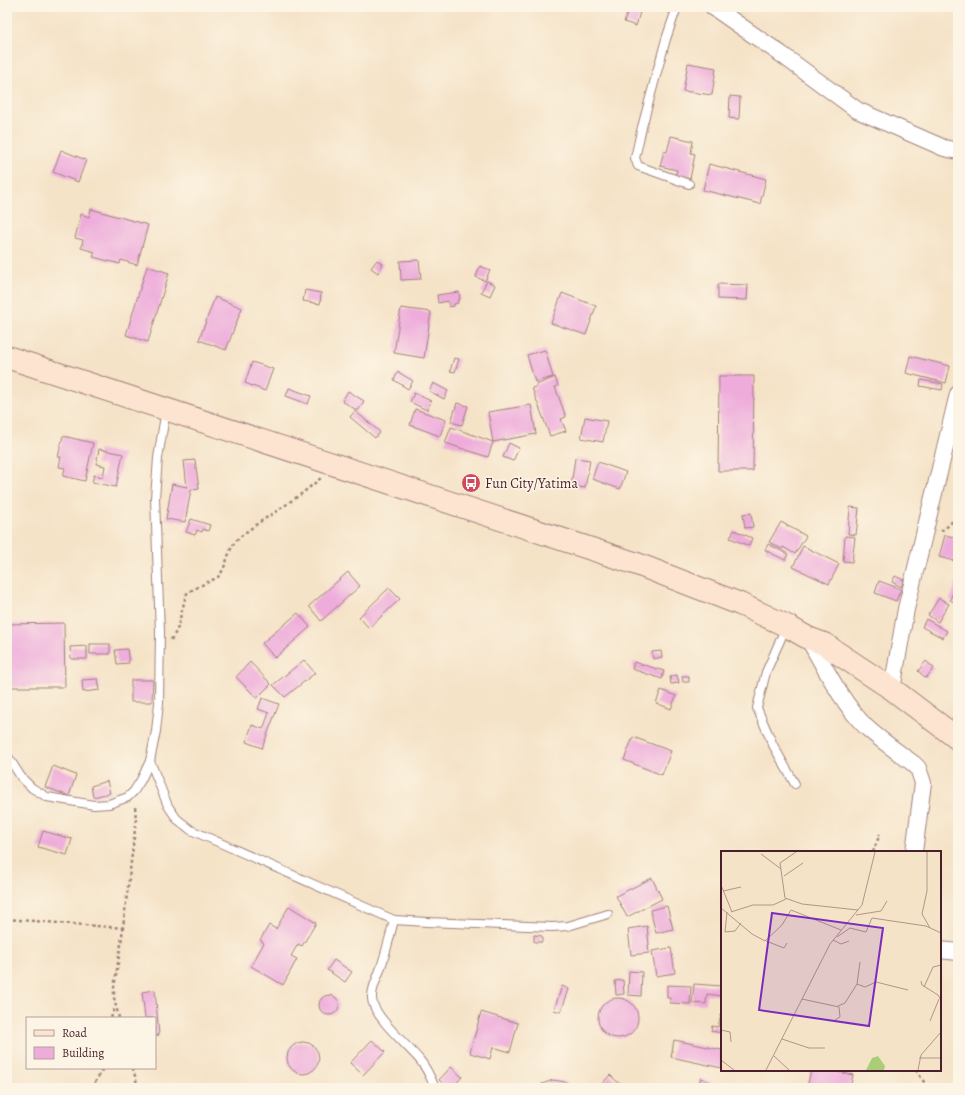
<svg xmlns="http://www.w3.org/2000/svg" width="965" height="1095" viewBox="0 0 965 1095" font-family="Alegreya,serif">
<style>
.building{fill:#eeacdb}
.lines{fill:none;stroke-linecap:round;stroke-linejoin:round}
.service-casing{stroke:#a0817a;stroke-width:10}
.minor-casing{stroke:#a0817a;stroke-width:18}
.secondary-casing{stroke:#a0817a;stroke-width:24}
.path{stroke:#a0817a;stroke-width:2.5;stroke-dasharray:3 3;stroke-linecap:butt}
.service{stroke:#fff;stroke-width:8}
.minor{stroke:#fff;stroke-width:16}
.secondary{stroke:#fde4d1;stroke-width:22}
.labels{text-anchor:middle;stroke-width:3;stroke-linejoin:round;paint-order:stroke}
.poi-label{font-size:14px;fill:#4a1f2b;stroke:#fcf5e5;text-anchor:start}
.inset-road{fill:none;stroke:#b19589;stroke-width:1}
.view{fill:#7b2cbf;fill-opacity:0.15;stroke:#7b2cbf;stroke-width:2}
.inset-edge{fill:none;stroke:#4a1f2b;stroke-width:2}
</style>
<rect width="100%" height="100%" fill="#fcf5e5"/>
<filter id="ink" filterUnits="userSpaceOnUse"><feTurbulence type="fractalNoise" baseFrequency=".025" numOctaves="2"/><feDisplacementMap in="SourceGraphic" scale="8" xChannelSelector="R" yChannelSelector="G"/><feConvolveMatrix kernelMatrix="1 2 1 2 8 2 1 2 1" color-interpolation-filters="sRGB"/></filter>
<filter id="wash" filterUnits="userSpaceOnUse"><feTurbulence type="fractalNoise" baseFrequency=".012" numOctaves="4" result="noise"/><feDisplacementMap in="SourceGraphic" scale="16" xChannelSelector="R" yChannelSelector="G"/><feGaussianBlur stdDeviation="0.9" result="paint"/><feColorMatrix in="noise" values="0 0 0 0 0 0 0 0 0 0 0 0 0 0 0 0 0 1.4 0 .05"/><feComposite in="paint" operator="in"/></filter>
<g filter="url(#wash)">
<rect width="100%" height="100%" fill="#f5e3c8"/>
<g id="blocks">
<!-- building -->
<g class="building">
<path d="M649 7H671L670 13Z"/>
<path d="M629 8 640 12 636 26 624 22Z"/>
<path d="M688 63 716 68 712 95 683 91Z"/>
<path d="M730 96 740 97 739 119 729 118Z"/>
<path d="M671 136 693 141 691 153 695 154 690 179 675 176 677 170 660 166 664 151 667 152Z"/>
<path d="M61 150 86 160 78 182 53 172Z"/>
<path d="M709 164 766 179 760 204 703 190Z"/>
<path d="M91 209 148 225 137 265 121 260 120 264 93 257 95 252 81 248 83 240 75 238 81 214 89 217Z"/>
<path d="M377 260 383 264 378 273 371 268Z"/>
<path d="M419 260 421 279 401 280 400 261Z"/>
<path d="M147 266 169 273 148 342 126 335Z"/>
<path d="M480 266 490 270 485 281 476 277Z"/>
<path d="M487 281 495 285 490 296 481 292Z"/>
<path d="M718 284 748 285 747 300 718 299Z"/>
<path d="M305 290 321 293 320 304 303 301Z"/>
<path d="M459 292 460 300H457L458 303 454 304V306L449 307 448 301 438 303 437 295Z"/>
<path d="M562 293 596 306 586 335 551 323Z"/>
<path d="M215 297 242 308 226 350 199 340Z"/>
<path d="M401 308 431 312 424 358 394 353Z"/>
<path d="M545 350 553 377 535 382 527 355Z"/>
<path d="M910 356 950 366 946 383 906 373Z"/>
<path d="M454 358 459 359 455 372 450 371Z"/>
<path d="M252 362 273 369 265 391 245 383Z"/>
<path d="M398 372 413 381 408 389 394 380Z"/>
<path d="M719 376H754L753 471H718Z"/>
<path d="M555 377 558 386 555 387 566 417 561 419 566 431 550 436 532 388 536 387V385Z"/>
<path d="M921 380 943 384 942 390 920 386Z"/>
<path d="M433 383 448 391 444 399 429 391Z"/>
<path d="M289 388 311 396 308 404 286 396Z"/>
<path d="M348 391 364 401 358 411 342 401Z"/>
<path d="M414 393 431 401 427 410 410 402Z"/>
<path d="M457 403 468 406 462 425 451 422Z"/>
<path d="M531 405 536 434 493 442 488 412Z"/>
<path d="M415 409 446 420 440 436 410 425Z"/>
<path d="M355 411 380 432 375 438 350 417Z"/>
<path d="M585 417 607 421 603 442 581 438Z"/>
<path d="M451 427 493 442 488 457 445 443Z"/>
<path d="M63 436 93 443 85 481 63 476 65 468 59 467 61 457H58Z"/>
<path d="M509 443 519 448 513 461 503 457Z"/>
<path d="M99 449 123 454 116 487 92 482 94 475 103 477 105 466 96 464Z"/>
<path d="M575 458 590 460 585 488 571 486Z"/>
<path d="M195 460 199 489 191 490 185 522 166 519 172 484 187 487 184 461Z"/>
<path d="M598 462 626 472 620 489 592 479Z"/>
<path d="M850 507 859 508 856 535 848 534Z"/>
<path d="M751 513 753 527 745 528 743 514Z"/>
<path d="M191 519 210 525 208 531 203 529 202 532 197 530 195 535 186 532Z"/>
<path d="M781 522 806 536 795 554 783 547 782 549 769 542Z"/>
<path d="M734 530 752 538 749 546 730 538Z"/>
<path d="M945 535 958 538V562L939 557Z"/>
<path d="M845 536 855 537 852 562 843 561Z"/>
<path d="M768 544 788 554 785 560 765 550Z"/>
<path d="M803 546 839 564 829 584 793 567Z"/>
<path d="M348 572 360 586 321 621 309 606Z"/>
<path d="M895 576 904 580 901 587 892 582Z"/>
<path d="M958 579V604L950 600Z"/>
<path d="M879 581 901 589 896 601 875 593Z"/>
<path d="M389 588 400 599 369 628 359 617Z"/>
<path d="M939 598 949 604 938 622 928 615Z"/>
<path d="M298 613 310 627 275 658 262 643Z"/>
<path d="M926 619 947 631 943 638 922 627Z"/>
<path d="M64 623 65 687H7V624Z"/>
<rect x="90" y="644" width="20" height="10"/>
<path d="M87 646V659H71L70 647Z"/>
<path d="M127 649 129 663 117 664 115 650Z"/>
<path d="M661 651 662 657 653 659 652 652Z"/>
<path d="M304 660 315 673 285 697 273 685Z"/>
<path d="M926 661 934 668 926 678 918 671Z"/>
<path d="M250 662 271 684 257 698 236 677Z"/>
<path d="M634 662 664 671 662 679 632 669Z"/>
<path d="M677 675 679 683 671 684 670 677Z"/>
<path d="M682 676H689V682H683Z"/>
<path d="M98 679 100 690 83 692 82 680Z"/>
<path d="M131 680H153L152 702H131Z"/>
<path d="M661 690 676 696 671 709 656 703Z"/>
<path d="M262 698 279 704 262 748 246 742 252 725 263 729 269 713 258 709Z"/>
<path d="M633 737 671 751 662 775 624 760Z"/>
<path d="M53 766 76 775 69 796 45 787Z"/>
<path d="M107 781 110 793 93 797 91 786Z"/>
<path d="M43 831 72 839 67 855 38 847Z"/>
<path d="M652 878 662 899 627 917 616 896Z"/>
<path d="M289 906 316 923 302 946 298 944 291 956 297 959 283 985 251 966 264 943 260 940 269 925 276 929Z"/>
<path d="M667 906 673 929 656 933 650 910Z"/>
<path d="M647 926 649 945H648L649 953 631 955 628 929Z"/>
<path d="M534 935 542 936V942H534Z"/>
<path d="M671 948 675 973 656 976 652 951Z"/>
<path d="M334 960 352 972 345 982 327 970Z"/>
<path d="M629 971 642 972 641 996 628 995Z"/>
<path d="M623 980 624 994 616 995 615 981Z"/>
<path d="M694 984 722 986V996L707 994 706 1004 692 1003Z"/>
<path d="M667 985 691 986 690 1004 670 1003V998H667Z"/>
<path d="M562 986 569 989 561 1012 554 1010Z"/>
<path d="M155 990 159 1035 155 1036V1018H145L142 992Z"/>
<circle cx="329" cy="1005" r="10"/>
<circle cx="618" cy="1018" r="20"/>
<path d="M481 1012 518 1023 510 1052 493 1047 490 1059 470 1053Z"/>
<path d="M721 1015 722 1033 711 1031 712 1026 718 1027Z"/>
<path d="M372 1040 385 1052 363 1075 350 1063Z"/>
<path d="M674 1040 722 1050V1068L671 1057Z"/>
<circle cx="303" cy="1058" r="16"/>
<path d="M451 1067 462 1077 452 1088H448L439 1080Z"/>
<path d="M811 1070H829L853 1075 850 1088H807Z"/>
<path d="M610 1075 624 1088H598Z"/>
<path d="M701 1078 723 1088H697Z"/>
<path d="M553 1080 566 1082 572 1088H539L542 1084Z"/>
</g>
</g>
</g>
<g filter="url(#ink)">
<use href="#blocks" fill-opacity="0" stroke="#a0817a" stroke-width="1"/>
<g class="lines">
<!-- service casing -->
<g class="service-casing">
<g id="service">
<path d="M677 7 666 39 642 127 635 158 638 166 689 184"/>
<path d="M786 627 766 672 757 708 773 745 795 784"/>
<path d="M7 755 21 777 32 788 47 797 94 805 109 804 128 797 134 791 141 780 150 761 156 731 159 703 160 632 155 498 158 458 166 410"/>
<path d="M150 761 168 806 177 819 191 830 394 920 427 922 552 927 568 926 608 914"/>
<path d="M394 920C390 936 386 953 380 970 377 979 371 989 372 999 373 1016 407 1045 419 1059 426 1067 431 1078 435 1088"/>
</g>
</g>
<!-- minor casing -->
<g class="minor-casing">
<g id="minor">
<path d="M713 7 781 54 857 110 944 148 958 151"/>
<path d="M808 638C824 666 842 703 865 726 880 740 898 752 914 764L918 768 923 783 914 852"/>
<path d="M892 689 906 609 958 394"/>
<path d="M940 950 958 952"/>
</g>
</g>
<!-- secondary casing -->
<g class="secondary-casing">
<path id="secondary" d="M7 357 637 564 740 604 787 626 808 638 824 644 892 689 958 739"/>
</g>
<!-- path -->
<g class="path">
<path d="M941 531C949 526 955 520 958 511"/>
<path d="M171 640 177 630 186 595 188 592 218 577C228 566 227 549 238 539 254 524 274 514 291 501 302 494 311 486 321 478"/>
<path d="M873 852 880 834"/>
<path d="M7 919 123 928"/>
<path d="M111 1018 115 1007"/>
<path d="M119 1018 114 998V988L121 944 136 821 135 806"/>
<path d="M133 1068 138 1088"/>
<path d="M916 1070 928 1088"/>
<path d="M92 1088 103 1068"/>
</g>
<!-- service -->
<use href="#service" class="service"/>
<!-- minor -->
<use href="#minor" class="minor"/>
<!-- secondary -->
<use href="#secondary" class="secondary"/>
</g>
</g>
<!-- icons -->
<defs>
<g id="bus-disc" transform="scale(1)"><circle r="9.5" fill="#d1495b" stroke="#fcf5e5"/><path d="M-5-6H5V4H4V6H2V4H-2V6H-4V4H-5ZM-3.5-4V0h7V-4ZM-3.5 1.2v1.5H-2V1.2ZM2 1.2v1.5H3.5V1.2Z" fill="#fff"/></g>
</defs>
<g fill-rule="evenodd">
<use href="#bus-disc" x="471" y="483"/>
</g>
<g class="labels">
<!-- poi labels -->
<g class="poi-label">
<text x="485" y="488">Fun City/Yatima</text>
</g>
</g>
<!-- overview -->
<g transform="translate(721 851)">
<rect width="220" height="220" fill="#f5e3c8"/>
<path d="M157 205 164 215 163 219H145L151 207Z" fill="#aace77"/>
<path class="inset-road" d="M75 1 59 12 64 47 81 53 137 59M206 1V40L201 63 209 77M40 3 60 18M63 25 82 12M0 34 11 61M2 40 20 36M0 57 31 83 44 90 61 74 70 59 120 79M6 61 4 81 14 80 20 72M10 61 32 54H52L65 48M135 64 160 60 166 50M116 86 129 77 145 81 151 67 205 75 220 82M112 89 120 93 128 90M45 90 63 97 66 92M200 130 201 134 217 144 220 149M136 133 144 136 155 131 187 139M203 136 212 116 220 114M81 148 118 156 119 166 114 169M117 155 124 152 136 133 139 111M209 170 218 148M0 179 9 181 10 191M61 188 88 197H104M53 205 68 219M198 207H220M0 209 13 219M45 219 109 93 141 54 154 1M197 219 200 204 220 181"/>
<path class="view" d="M51 62 162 77 148 175 38 159Z"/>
<rect width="220" height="220" class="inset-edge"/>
</g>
<!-- margin -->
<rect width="965" height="1095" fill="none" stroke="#fcf5e5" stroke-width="24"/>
<!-- legend -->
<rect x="26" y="1017" width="130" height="52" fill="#fcf5e5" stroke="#b59f9b"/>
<rect x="34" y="1030" width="20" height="6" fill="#fde4d1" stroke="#b59f9b"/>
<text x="62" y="1037" font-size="12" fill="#4a1f2b">Road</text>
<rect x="34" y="1047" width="20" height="12" fill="#eeacdb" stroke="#b59f9b"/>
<text x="62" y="1057" font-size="12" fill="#4a1f2b">Building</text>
</svg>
